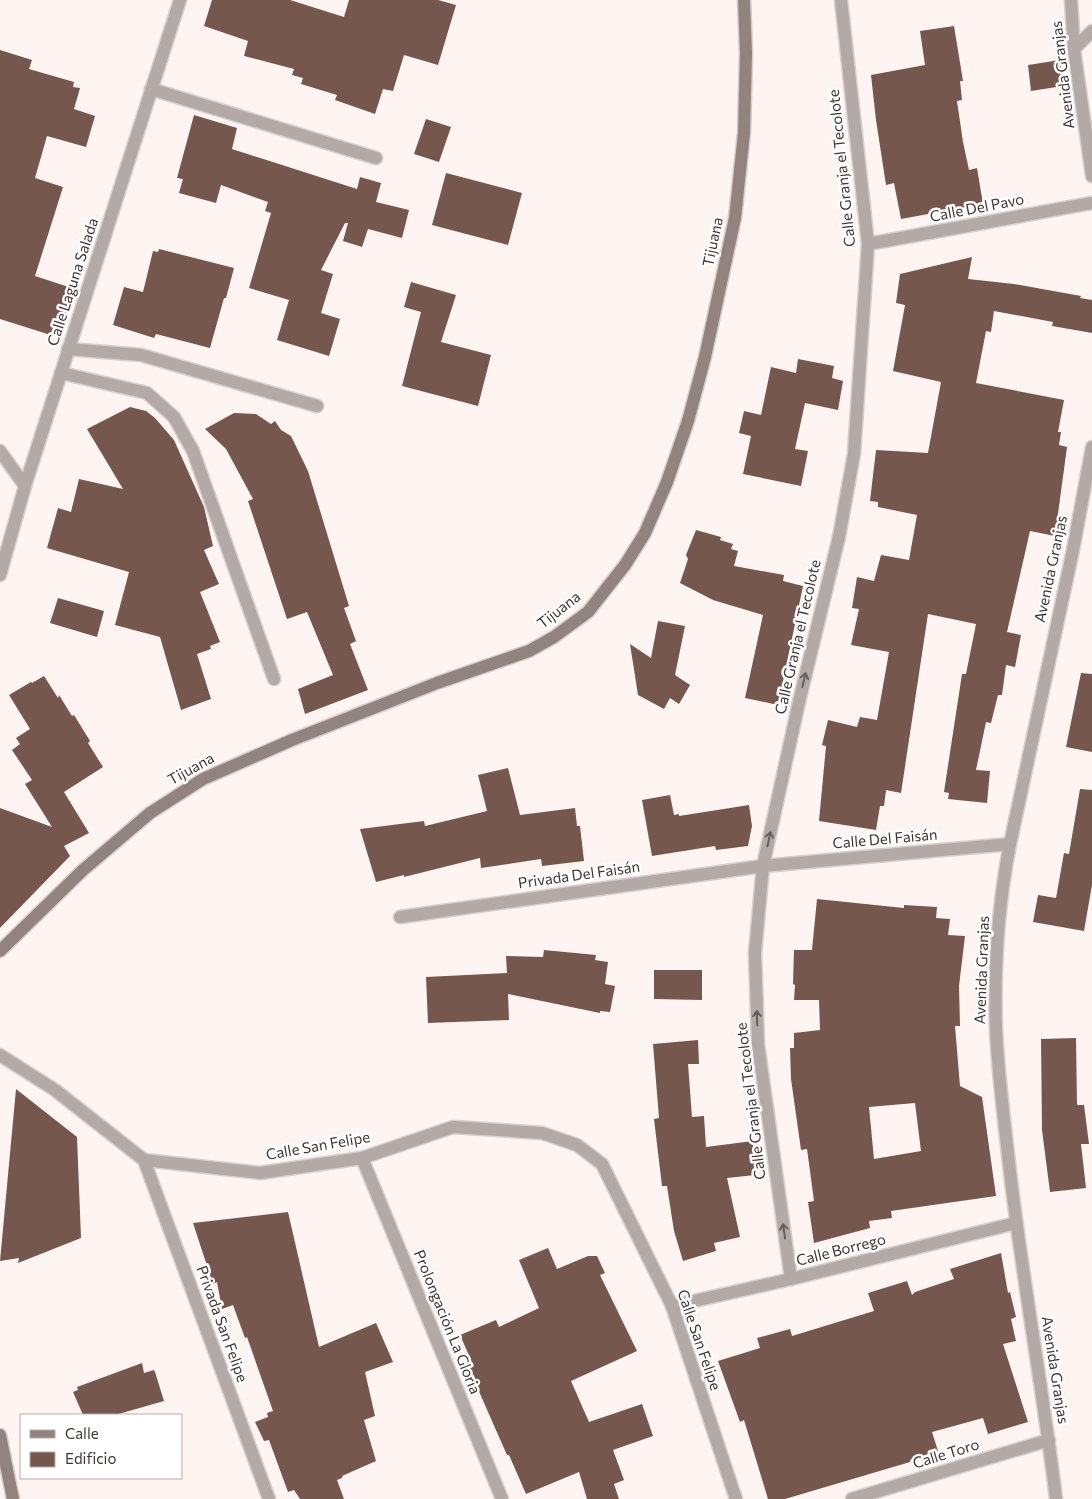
<svg xmlns="http://www.w3.org/2000/svg" width="1092" height="1499" viewBox="0 0 1092 1499" font-family="Commissioner,sans-serif">
<style>
.building{fill:#76574e;fill-rule:evenodd}
.lines{fill:none;stroke-linecap:round;stroke-linejoin:round}
.lane-casing{stroke:#d8cecc;stroke-width:15}
.street-casing{stroke:#d8cecc;stroke-width:15}
.secondary-casing{stroke:#d8cecc;stroke-width:15}
.lane{stroke:#b3a9a6;stroke-width:12}
.street{stroke:#b3a9a6;stroke-width:12}
.secondary{stroke:#92837f;stroke-width:12}
.oneway{stroke:#685e5b}
.labels{text-anchor:middle;stroke-width:5;stroke-linejoin:round;paint-order:stroke}
.street-label{font-size:15px;fill:#3f3533;stroke:#fff}
</style>
<rect width="100%" height="100%" fill="#fef4f2"/>
<!-- building -->
<g class="building">
<path d="M212 0H290L344 17 349 0H438L456 5 438 65 404 55 393 91 383 89 375 114 335 100 337 95 301 84 303 78 292 75 294 69 244 56 248 41 204 26Z"/>
<path d="M954 26 963 81H960L962 100 957 101 963 142 969 170 977 168 983 204 901 219 894 183 886 185 876 120 871 75 925 65 920 31Z"/>
<path d="M0 50 32 60 29 69 74 82 73 87 80 88 74 109 95 116 86 147 47 136 35 178 63 187 35 276 75 289 57 337 0 319Z"/>
<path d="M1060 60 1063 86 1031 91 1028 65Z"/>
<path d="M194 115 237 128 232 149 357 189 360 177 381 183 376 202 409 210 402 238 368 229 362 247 343 241 348 223H345L321 270 333 274 321 313 340 319 329 356 277 340 289 300 249 288 271 213 265 211 268 202 221 185 216 203 179 193 183 179 177 178Z"/>
<path d="M426 119 451 127 439 162 414 154Z"/>
<path d="M446 173 522 193 508 245 432 225Z"/>
<path d="M159 249 234 268 226 298H224L210 348 156 334 154 338 113 325 124 287 143 292 153 251 158 252Z"/>
<path d="M972 257 968 279 1014 284 1081 296 1080 298 1092 300V333L1052 326 1053 322 994 311 991 332 986 331 976 383 1064 400 1058 432H1061L1059 445 1067 447 1055 536 1030 531 1007 632 1021 635 1015 667 1006 665 1002 695H998L991 723 986 722 976 770 990 771 987 803 948 799 949 793 944 792 962 674H966L976 624 928 614 901 793 886 790 884 806H880L876 830 819 821 826 746 822 745 828 720 857 727 860 717 877 720 889 652 851 645 859 609 852 608 857 577 874 581 881 555 909 560 917 515 878 507V502L870 501 876 450 928 453 941 382 893 371 905 305 896 303 900 274Z"/>
<path d="M411 282 456 295 441 342 491 355 478 406 402 386 421 312 404 307Z"/>
<path d="M798 359 834 366 832 378 843 381 838 410 805 403 795 449 808 451 801 486 743 474 751 436 739 433 744 411 761 415 771 367 796 373Z"/>
<path d="M130 407 146 411 155 418 174 440 204 507 213 546 204 550 219 584 200 592 220 642 210 646 211 649 197 654 211 699 181 710 160 637 115 625 129 572 47 548 58 508 71 512 79 479 123 489 87 429Z"/>
<path d="M234 413 256 414 271 424 275 421 281 430 291 436 308 471 349 606 344 608 356 641 350 644 368 690 305 714 298 689 333 675 307 612 287 619 248 501 253 499 226 449 205 429Z"/>
<path d="M696 530 721 537 720 540 733 544 731 549 738 551 734 566 784 575 783 581 803 586 778 705 745 698 763 615 713 600 680 583 688 559 686 555Z"/>
<path d="M58 598 104 611 97 637 50 623Z"/>
<path d="M658 621 685 626 675 675 690 685 679 704 670 698 664 709 638 695 630 644 651 658Z"/>
<path d="M1081 673 1092 674V752L1066 747Z"/>
<path d="M44 676 58 698 59 695 72 716 74 715 90 741 88 743 103 767 64 792 89 833 64 846 70 856 0 928V808L52 827 25 784 32 780 12 750 20 744 16 738 30 729 9 695 31 682 32 683Z"/>
<path d="M508 768 520 815 575 808 577 826H580L584 861 542 866 541 859 481 868 480 858 404 877V875L376 882 360 829 424 821 425 826 487 811 478 775Z"/>
<path d="M1080 789 1092 790V885L1084 931 1033 922 1038 895 1056 898 1064 853 1069 854Z"/>
<path d="M670 795 674 815 679 814V816L749 805 752 826 748 846 716 850 715 846 652 856 642 800Z"/>
<path d="M817 899 904 908V905L937 907 936 918 950 919 948 935 965 936 959 986 960 1026H955L960 1086 982 1097 996 1196 891 1211 892 1218 869 1221 870 1228 814 1243 808 1202 814 1201 807 1149 801 1150 791 1079 790 1048H794V1033L820 1030 819 1000H794L795 985 793 984 794 950H812ZM915 1103 921 1151 874 1159 869 1107Z"/>
<path d="M544 950 596 955 595 960 608 962 605 984 615 986 610 1012 600 1011V1013L508 994 509 1020 428 1023 426 977 507 973 506 956 543 957Z"/>
<path d="M654 970H702V1000L654 999Z"/>
<path d="M1076 1038 1077 1105H1084L1089 1144H1081L1086 1188 1050 1192 1042 1130 1041 1039Z"/>
<path d="M698 1040 699 1064H688L692 1117 704 1116 706 1147 753 1141 755 1175 727 1178 740 1237 714 1243 716 1251 683 1261 674 1231 667 1186H662L654 1119 659 1118 653 1044Z"/>
<path d="M16 1089 77 1137 81 1238 18 1263 19 1258 0 1261Z"/>
<path d="M288 1212 319 1347 376 1323 393 1362 365 1372 375 1416 364 1420 376 1461 342 1476V1478L337 1480 344 1499H300L294 1490 288 1492 269 1440 264 1441 255 1422 268 1417 267 1413 273 1411 247 1337 245 1338 233 1305 222 1309 217 1282 213 1284 193 1223Z"/>
<path d="M548 1248 557 1269 588 1256H597L605 1273 600 1275 637 1351 571 1381 589 1422 642 1404 653 1436 613 1450 624 1480 614 1484 619 1499H587L579 1472 526 1494 509 1455H507L466 1362 471 1360 460 1335 496 1320 499 1327 539 1308 519 1260Z"/>
<path d="M1001 1253 1008 1293 1010 1292 1016 1317 1011 1319 1016 1341 1003 1344 1028 1422 988 1434 983 1418 932 1432 938 1451 910 1460V1462L785 1499H768L744 1420 740 1422 718 1361 760 1348 757 1338 790 1329 792 1336 874 1311 868 1293 907 1281 912 1295 915 1292 954 1279 950 1269Z"/>
<path d="M142 1363 144 1373 154 1370 155 1372 164 1401 115 1415H83L73 1392 78 1390 77 1387Z"/>
</g>
<g class="lines">
<!-- lane casing -->
<g class="lane-casing">
<path id="lane" d="M68 349 141 355 317 406"/>
</g>
<!-- street casing -->
<g class="street-casing">
<g id="street">
<path d="M1071 0 1074 49 1092 176"/>
<path d="M1074 49 1092 31"/>
<path d="M151 89 376 158"/>
<path d="M868 244 1092 203"/>
<path d="M61 373 147 393 174 417 193 451 274 679"/>
<path d="M0 451 25 486"/>
<path d="M0 575 25 486 180 0"/>
<path d="M400 917 763 866 1010 844"/>
<path d="M0 1055 55 1090 144 1160 260 1173 362 1158 453 1127 542 1133 577 1145 602 1164 672 1306 736 1499"/>
<path d="M362 1158 502 1499"/>
<path d="M144 1160 269 1499"/>
<path d="M791 1279 758 1044 755 953 763 866 799 702 839 537 854 454 868 244 841 0"/>
<path d="M672 1306 791 1279 1016 1223"/>
<path d="M852 1499 1049 1440"/>
<path d="M1056 1499C1043 1390 1023 1282 1010 1172 1005 1126 998 1076 996 1029 994 967 998 905 1010 844L1073 550 1092 447"/>
</g>
</g>
<!-- secondary casing -->
<g class="secondary-casing">
<g id="secondary">
<path d="M0 951 83 870 150 813 203 779 292 740 437 683 529 651 554 637 588 612 625 565 645 533 667 482 688 421 705 357 735 218 744 133 746 53 744 0"/>
<path d="M0 1435 13 1499"/>
</g>
</g>
<!-- lane -->
<use href="#lane" class="lane"/>
<!-- street -->
<use href="#street" class="street"/>
<!-- secondary -->
<use href="#secondary" class="secondary"/>
</g>
<!-- one-way arrows -->
<defs><path id="oneway-shaft" d="M-6 0H5M1.5-3L5.5 0L1.5 3" fill="none" stroke-width="1.6" stroke-linecap="round" stroke-linejoin="round" transform="scale(1.25)"/></defs>
<g class="oneway">
<use href="#oneway-shaft" transform="translate(804 680) rotate(-76)"/>
<use href="#oneway-shaft" transform="translate(769 839) rotate(-78)"/>
<use href="#oneway-shaft" transform="translate(757 1018) rotate(-92)"/>
<use href="#oneway-shaft" transform="translate(784 1231) rotate(-98)"/>
</g>
<g class="labels">
<!-- street labels -->
<g class="street-label">
<text transform="translate(1063 75) rotate(-97)" y="5">Avenida Granjas</text>
<text transform="translate(842 168) rotate(-96)" y="5">Calle Granja el Tecolote</text>
<text transform="translate(977 208) rotate(-11)" y="5">Calle Del Pavo</text>
<text transform="translate(713 242) rotate(-78)" y="5">Tijuana</text>
<text transform="translate(73 282) rotate(-72)" y="5">Calle Laguna Salada</text>
<text transform="translate(1051 569) rotate(-78)" y="5">Avenida Granjas</text>
<text transform="translate(559 610) rotate(-38)" y="5">Tijuana</text>
<text transform="translate(798 637) rotate(-77)" y="5">Calle Granja el Tecolote</text>
<text transform="translate(191 769) rotate(-29)" y="5">Tijuana</text>
<text transform="translate(885 839) rotate(-5)" y="5">Calle Del Faisán</text>
<text transform="translate(579 875) rotate(-8)" y="5">Privada Del Faisán</text>
<text transform="translate(982 970) rotate(-88)" y="5">Avenida Granjas</text>
<text transform="translate(751 1101) rotate(-97)" y="5">Calle Granja el Tecolote</text>
<text transform="translate(318 1146) rotate(-10)" y="5">Calle San Felipe</text>
<text transform="translate(841 1250) rotate(-14)" y="5">Calle Borrego</text>
<text transform="translate(447 1322) rotate(68)" y="5">Prolongación La Gloria</text>
<text transform="translate(222 1324) rotate(70)" y="5">Privada San Felipe</text>
<text transform="translate(699 1340) rotate(71)" y="5">Calle San Felipe</text>
<text transform="translate(1055 1370) rotate(81)" y="5">Avenida Granjas</text>
<text transform="translate(946 1454) rotate(-17)" y="5">Calle Toro</text>
</g>
</g>
<!-- legend -->
<rect x="20" y="1414" width="162" height="65" fill="#ffffff" stroke="#b2aead"/>
<rect x="30" y="1430" width="25" height="8" fill="#92837f" stroke="#b2aead"/>
<text x="65" y="1439" font-size="15" fill="#3f3533">Calle</text>
<rect x="30" y="1452" width="25" height="15" fill="#76574e" stroke="#b2aead"/>
<text x="65" y="1464" font-size="15" fill="#3f3533">Edificio</text>
</svg>
